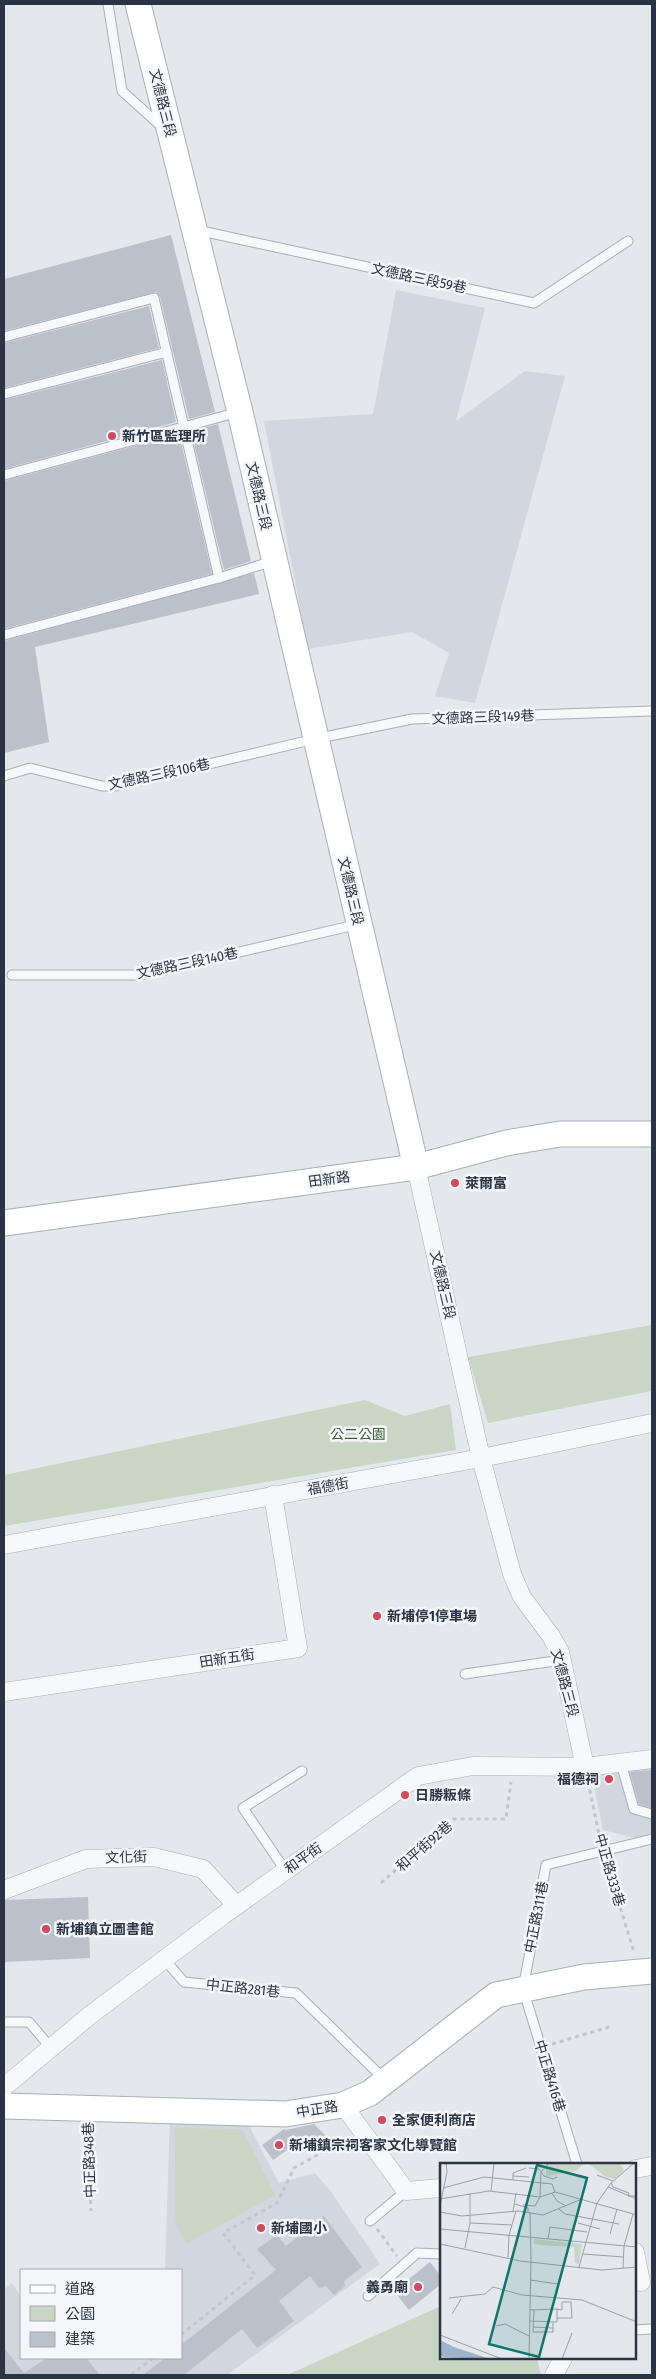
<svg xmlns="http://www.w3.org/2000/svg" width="656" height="2379" viewBox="0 0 656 2379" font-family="'Fira Sans Condensed','Noto Sans TC',sans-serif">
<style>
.built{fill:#d2d6de}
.green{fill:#c9d6c5}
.building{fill:#bbc0ca}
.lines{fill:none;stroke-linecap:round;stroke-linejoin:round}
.lane-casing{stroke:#a9aeb7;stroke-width:11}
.street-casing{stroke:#a9aeb7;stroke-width:19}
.secondary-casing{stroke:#a9aeb7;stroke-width:27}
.path{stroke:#c2c5cb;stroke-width:3;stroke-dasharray:4 4;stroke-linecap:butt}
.lane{stroke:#f7f8fa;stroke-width:9}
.street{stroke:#f7f8fa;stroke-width:18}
.secondary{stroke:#fff;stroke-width:25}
.poi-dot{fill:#d1495b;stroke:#f4f6f9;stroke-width:2}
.labels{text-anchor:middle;stroke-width:5;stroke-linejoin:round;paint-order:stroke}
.street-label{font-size:14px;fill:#2b3445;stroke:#f4f6f9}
.poi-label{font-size:14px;font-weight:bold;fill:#2b3445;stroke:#f4f6f9;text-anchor:start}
.park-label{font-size:14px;fill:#3f6138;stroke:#f4f6f9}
.inset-road{fill:none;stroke:#9a9fa9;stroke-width:1}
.view{fill:#0f766e;fill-opacity:0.15;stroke:#0f766e;stroke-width:2.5}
.inset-edge{fill:none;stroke:#2b3445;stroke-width:2.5}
</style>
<rect width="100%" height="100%" fill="#e4e7ec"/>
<!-- built -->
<g class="built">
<path d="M396 290 485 308 456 421 525 371 565 376 475 703 435 696 449 653 412 632 308 649 264 421 373 414Z"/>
<path d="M652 1764V1842L603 1830 592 1775Z"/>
<path d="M170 2115 246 2120 279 2183 315 2173 332 2193 380 2264 227 2375H4V2290L12 2283 21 2297V2358H181V2270H165Z"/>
</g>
<!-- green -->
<g class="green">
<path d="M652 1325V1391L488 1423 468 1357Z"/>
<path d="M365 1400 405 1416 450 1404 456 1450 4 1526V1475Z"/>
<path d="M175 2128 242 2129 275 2195 186 2244 175 2222Z"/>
<path d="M441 2306V2358H537L541 2375H287Z"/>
</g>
<!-- building -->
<g class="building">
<path d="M171 235 215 412 189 419 160 297 156 292 4 331V279Z"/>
<path d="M149 306 159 348 4 388V343Z"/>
<path d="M162 360 176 422 4 469V400Z"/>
<path d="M218 424 251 561 224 570 191 431Z"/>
<path d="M179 434 212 574 4 629V481Z"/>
<path d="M254 573 259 594 35 647 49 742 4 753V641Z"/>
<path d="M652 1770V1808L639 1804 630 1772Z"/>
<path d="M88 1897 90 1958 4 1962V1900Z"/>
<path d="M314 2124 329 2139 314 2154 300 2141 273 2160 262 2145 284 2129 286 2130Z"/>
<path d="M324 2216 362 2267 344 2281 345 2286 334 2295 326 2286 319 2288 310 2276 279 2301 294 2321 257 2348 242 2329 184 2375H143L165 2358H181V2345L276 2270 257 2249 277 2235 286 2246Z"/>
<path d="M430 2262 441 2276V2284L409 2310 394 2291Z"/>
<path d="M4 2348 24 2373 47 2358H86L100 2375H4Z"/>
</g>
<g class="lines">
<!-- lane casing -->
<g class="lane-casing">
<g id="lane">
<path d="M108 4 122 91 162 127"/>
<path d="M197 230 534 303 628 241"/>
<path d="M4 337 154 298 219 578"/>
<path d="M4 394 167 352"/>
<path d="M4 475 239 412"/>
<path d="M4 635 219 578 273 561"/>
<path d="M4 776 30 768 102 786H115L315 739 412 719 652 711"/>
<path d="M12 975H141L359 924"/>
<path d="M465 1674 562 1660"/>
<path d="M621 1763 634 1809 652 1814"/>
<path d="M285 1870 243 1808 302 1771"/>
<path d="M164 1959 184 1982 296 1993 384 2079"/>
<path d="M4 2022H29L51 2048"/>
<path d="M577 2164 523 1989 546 1865 652 1839"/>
<path d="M370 2221 406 2191"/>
<path d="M368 2296 417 2253 441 2254"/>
<path d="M635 2330 652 2329"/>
</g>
</g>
<!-- street casing -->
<g class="street-casing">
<g id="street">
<path d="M416 1167 481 1458 512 1574 522 1597 551 1636 560 1652 585 1767"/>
<path d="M4 1545 481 1458 652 1423"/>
<path d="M4 1692 298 1648 273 1495"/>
<path d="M4 1890 86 1859 154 1857 203 1869 236 1905"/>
<path d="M4 2087 89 2016 222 1916 418 1776 473 1766 585 1767 652 1759"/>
<path d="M343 2105 406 2191 441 2188"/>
<path d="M635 2169 652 2166"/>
<path d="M635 2252 641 2282"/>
<path d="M554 2375 563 2358"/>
</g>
</g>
<!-- secondary casing -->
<g class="secondary-casing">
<g id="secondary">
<path d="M138 4 240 412 416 1167"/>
<path d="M4 1223 416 1167 506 1143 560 1134H652"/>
<path d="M4 2106 285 2114 343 2105 370 2093 496 1995 584 1977 652 1971"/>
</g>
</g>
<!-- path -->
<g class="path">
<path d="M588 1782 600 1839"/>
<path d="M606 1862 634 1952"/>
<path d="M381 1883 453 1819H506L511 1782"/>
<path d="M552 2044 609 2027"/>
<path d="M88 2128 91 2211"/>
<path d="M377 2229 397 2256"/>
<path d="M181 2335 255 2275 223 2233 277 2203 294 2168 348 2138"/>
<path d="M131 2375 153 2358"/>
</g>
<!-- lane -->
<use href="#lane" class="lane"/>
<!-- street -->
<use href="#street" class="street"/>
<!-- secondary -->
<use href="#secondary" class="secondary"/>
</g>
<!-- markers -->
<g class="poi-dot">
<circle cx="112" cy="436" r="5"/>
<circle cx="455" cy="1183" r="5"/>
<circle cx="377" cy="1616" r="5"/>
<circle cx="609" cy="1779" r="5"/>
<circle cx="405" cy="1795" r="5"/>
<circle cx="46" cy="1929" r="5"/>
<circle cx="382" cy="2120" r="5"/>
<circle cx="279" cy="2145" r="5"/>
<circle cx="261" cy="2228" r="5"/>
<circle cx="418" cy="2287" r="5"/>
</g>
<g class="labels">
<!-- street labels -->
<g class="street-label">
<text transform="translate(163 103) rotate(76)" y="5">文德路三段</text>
<text transform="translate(419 278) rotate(12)" y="5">文德路三段59巷</text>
<text transform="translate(259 496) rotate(77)" y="5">文德路三段</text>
<text transform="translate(483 717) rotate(-2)" y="5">文德路三段149巷</text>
<text transform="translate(159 774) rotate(-12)" y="5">文德路三段106巷</text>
<text transform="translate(351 891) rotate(77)" y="5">文德路三段</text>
<text transform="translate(187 963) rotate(-12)" y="5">文德路三段140巷</text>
<text transform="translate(329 1179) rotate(-8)" y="5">田新路</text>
<text transform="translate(443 1285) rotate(77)" y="5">文德路三段</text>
<text transform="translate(328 1486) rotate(-10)" y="5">福德街</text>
<text transform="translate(227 1658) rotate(-9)" y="5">田新五街</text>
<text transform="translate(565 1683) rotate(75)" y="5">文德路三段</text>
<text transform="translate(424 1846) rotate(-41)" y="5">和平街92巷</text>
<text transform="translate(126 1857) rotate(-2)" y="5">文化街</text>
<text transform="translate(303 1858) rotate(-35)" y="5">和平街</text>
<text transform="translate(610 1870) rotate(74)" y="5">中正路333巷</text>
<text transform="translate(536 1917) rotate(-79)" y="5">中正路311巷</text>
<text transform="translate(243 1988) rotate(6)" y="5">中正路281巷</text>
<text transform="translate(550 2076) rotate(73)" y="5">中正路416巷</text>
<text transform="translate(317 2109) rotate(-9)" y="5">中正路</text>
<text transform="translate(89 2160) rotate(-92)" y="5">中正路348巷</text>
</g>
<!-- poi labels -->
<g class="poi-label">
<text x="122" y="441">新竹區監理所</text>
<text x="465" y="1188">萊爾富</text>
<text x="387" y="1621">新埔停1停車場</text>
<text x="599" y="1784" text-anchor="end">福德祠</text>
<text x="415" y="1800">日勝粄條</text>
<text x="56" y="1934">新埔鎮立圖書館</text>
<text x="392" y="2125">全家便利商店</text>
<text x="289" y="2150">新埔鎮宗祠客家文化導覽館</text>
<text x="271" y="2233">新埔國小</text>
<text x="408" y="2292" text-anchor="end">義勇廟</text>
</g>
<!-- park labels -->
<g class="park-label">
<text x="358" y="1439">公二公園</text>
</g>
</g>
<!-- overview -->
<g transform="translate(440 2163)">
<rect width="196" height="196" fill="#e4e7ec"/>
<path d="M106 0H145L136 8 106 13ZM179 0 184 7 175 16 166 14 149 1ZM94 76 142 81 139 101 135 100 134 84 100 82 93 80Z" fill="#c9d6c5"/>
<path d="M0 177 14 184 50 196 4 194 0 193Z" fill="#9fb4cc"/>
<path class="inset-road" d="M89 5 99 6 104 13 113 16 117 14M157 12 173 18M73 13 89 14M73 17V10L86 5M171 20 173 24 189 30 188 33H197M168 24 197 36M3 25 44 14 112 21 115 29M51 28 54 0M112 30 117 38 126 43M0 36 49 28 100 34 115 29 197 52M75 41 88 45V49M83 42 95 43 100 34 101 9 109 0M0 43 7 9 6 0M119 46 125 51 179 61M73 48 76 30M0 49 22 53 78 48 103 52 142 36M90 49 91 98M30 60 72 62M138 60 160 66M0 66 197 84M170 71 177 46M108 76 110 64 147 69M0 81 80 98 162 107 197 104M25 85 30 60V30M143 91 183 94M68 95 69 72 76 48M139 104 157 40 171 20 194 0M183 105 184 83 193 51M90 117 118 121M9 135 45 131 53 124 82 132 142 137 197 159M94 146 93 169H113V159M117 146 122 147V139H131L132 155H117M90 147 117 146V159L90 158M12 151 21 136M56 163 65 161 89 173M93 164 113 165M0 172 62 196M89 196 91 98M122 196 132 170"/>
<path class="view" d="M97 2 147 15 99 194 49 181Z"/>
<rect width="196" height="196" class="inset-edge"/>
</g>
<!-- border -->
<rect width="656" height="2379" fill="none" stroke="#2b3445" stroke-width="10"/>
<!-- legend -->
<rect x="20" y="2269" width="162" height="90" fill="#f4f6f9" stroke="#a4a8b1"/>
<rect x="30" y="2285" width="25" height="8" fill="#ffffff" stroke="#a4a8b1"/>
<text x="65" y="2294" font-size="15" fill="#2b3445">道路</text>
<rect x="30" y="2306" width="25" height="15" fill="#c9d6c5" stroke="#a4a8b1"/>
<text x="65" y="2319" font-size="15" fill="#2b3445">公園</text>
<rect x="30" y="2332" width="25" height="15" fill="#bbc0ca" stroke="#a4a8b1"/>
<text x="65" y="2344" font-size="15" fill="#2b3445">建築</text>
</svg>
